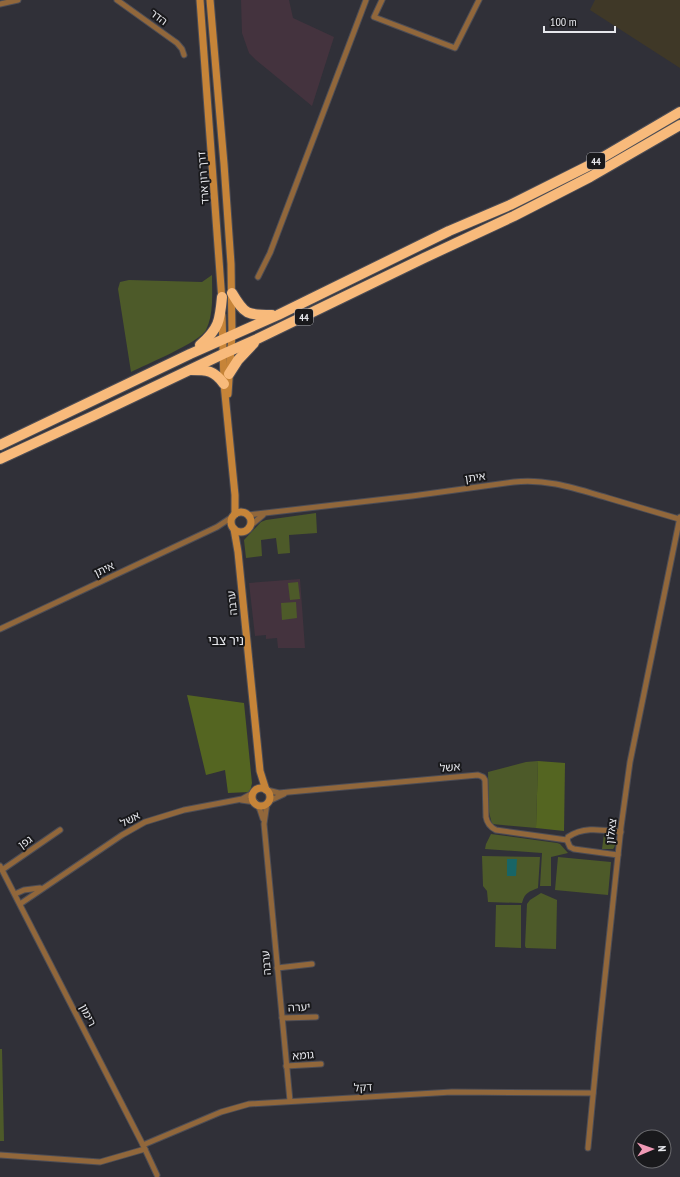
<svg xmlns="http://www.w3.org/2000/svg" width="680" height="1177" viewBox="0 0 680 1177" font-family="'PT Sans Narrow','Noto Sans Hebrew',sans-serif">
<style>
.industrial{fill:#3f3827}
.education{fill:#44333e}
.green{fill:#4d5a29}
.forest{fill:#546521}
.water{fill:#186566}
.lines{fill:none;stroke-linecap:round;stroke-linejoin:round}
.street-casing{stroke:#4d4d55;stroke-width:7}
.secondary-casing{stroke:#4d4d55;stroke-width:9}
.highway-casing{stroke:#4d4d55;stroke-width:12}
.street{stroke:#91673b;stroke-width:5}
.secondary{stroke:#c68438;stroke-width:7}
.highway{stroke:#f8ba7b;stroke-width:10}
.labels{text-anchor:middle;stroke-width:4;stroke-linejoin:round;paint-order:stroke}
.shield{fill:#19191c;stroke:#a8a9ae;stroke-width:1}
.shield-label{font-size:10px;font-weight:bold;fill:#e6e7ec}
.street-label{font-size:11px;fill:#e6e7ec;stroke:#19191c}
.quarter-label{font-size:13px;fill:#e6e7ec;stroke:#19191c}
</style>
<rect width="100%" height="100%" fill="#303038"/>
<!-- industrial -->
<path class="industrial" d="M595 0H680V68L590 10Z"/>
<!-- education -->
<g class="education">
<path d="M241 0H289L293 18 334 37 312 106 256 60 249 53 242 33Z"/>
<path d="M300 579 305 648H278L277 638 266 639V635L255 636 249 583Z"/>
</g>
<!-- green -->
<g class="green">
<path d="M212 275C212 293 214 314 206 330 200 342 145 365 131 372L118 289 120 282 129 280 202 282Z"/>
<path d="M316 513 317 533 289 535 290 553 278 554 276 538 261 540 262 556 246 558 244 540 261 522 266 520Z"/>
<path d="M298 582 300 599 290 600 288 583Z"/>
<path d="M296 602 297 618 282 620 281 603Z"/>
<path d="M538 761 536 828 492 824 489 812 488 772 526 762Z"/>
<path d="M491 834 557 843 560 844 568 853 551 857V886H540L542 853 485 849 486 844Z"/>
<path d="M604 834 614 836C616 840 616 846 613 849H602Z"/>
<path d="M482 856 540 857 538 888C529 892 525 892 522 903L488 902 487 891 483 886Z"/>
<path d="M558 857 611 862 608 895 555 890Z"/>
<path d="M541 893 557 900 556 949 526 948 525 946 527 904 530 900Z"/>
<path d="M496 905H521V948L495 947Z"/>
<path d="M0 1049H2L4 1141H0Z"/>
</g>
<!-- forest -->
<g class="forest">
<path d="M187 695 244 703 252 783 250 792 228 793 225 770 206 775Z"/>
<path d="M538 761 565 763 564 831 536 828Z"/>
</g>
<!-- water -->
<path class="water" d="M507 859H517L516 876H507Z"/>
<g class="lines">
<!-- street casing -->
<g class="street-casing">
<g id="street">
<path d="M117 0 177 43 182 49 184 55"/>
<path d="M382 0 374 17 455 48 479 0"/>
<path d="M0 4 18 0"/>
<path d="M258 277 270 253 366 0"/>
<path d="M248 515 412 496 514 482C546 478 577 489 608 498 632 505 655 512 679 519"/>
<path d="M250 526 263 515"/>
<path d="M0 629 217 527 232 517"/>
<path d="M267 790 279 793 289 792 478 775 483 777 485 780 486 817C487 823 490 827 496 830L567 840"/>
<path d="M241 800 255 802"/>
<path d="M269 801 284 794"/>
<path d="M267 803 264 824 290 1101"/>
<path d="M257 804 260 810 263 819"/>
<path d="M567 840 568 837C584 826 602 830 621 832"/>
<path d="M567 840 570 847 574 849 618 855"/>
<path d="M0 866 143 1145 157 1175"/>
<path d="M2 870 60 830"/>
<path d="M15 894 24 890 40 888"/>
<path d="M20 904 122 835 145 822 184 810 242 799 253 793"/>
<path d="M277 968 312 964"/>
<path d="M282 1018 316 1017"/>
<path d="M286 1066 321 1064"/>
<path d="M143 1145 221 1112 249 1104 452 1092 593 1093"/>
<path d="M588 1148 599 1033 621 827 630 762 680 517"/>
<path d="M0 1155 100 1162 145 1149"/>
</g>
</g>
<!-- secondary casing -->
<g class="secondary-casing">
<g id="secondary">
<path d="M200 0 222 301"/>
<path d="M210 0 224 164 231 264 232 334 228 394"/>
<path d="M222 315 224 384 235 495V514"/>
<circle cx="241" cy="522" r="10"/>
<path d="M234 529 238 552 260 771 266 790"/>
<circle cx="261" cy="797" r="9"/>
</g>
</g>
<!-- highway casing -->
<g class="highway-casing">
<g id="highway">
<path d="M232 293C245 315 247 315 272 315"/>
<path d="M200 345C219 329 220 320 222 297"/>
<path d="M191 370C207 370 214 370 224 384"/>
<path d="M229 374 238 360 254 343"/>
<path d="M0 445 190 354 278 315 449 231 510 205 588 166 680 112"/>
<path d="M0 459 93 416 223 354 257 339 424 258 514 216 590 177 680 125"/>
</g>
</g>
<!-- street -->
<use href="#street" class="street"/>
<!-- secondary -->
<use href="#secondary" class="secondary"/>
<!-- highway -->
<use href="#highway" class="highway"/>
</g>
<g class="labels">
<!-- shield labels -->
<g class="shield">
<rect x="587" y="153" width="18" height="16" rx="3"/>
<rect x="295" y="309" width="18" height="16" rx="3"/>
</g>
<g class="shield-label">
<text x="596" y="165">44</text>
<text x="304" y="321">44</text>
</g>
<!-- street labels -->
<g class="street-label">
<text transform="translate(159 17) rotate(37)" y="4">הדר</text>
<text transform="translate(203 178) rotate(-94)" y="4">דרך רון ארד</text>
<text transform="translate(475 477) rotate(-8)" y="4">איתן</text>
<text transform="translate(104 569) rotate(-25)" y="4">איתן</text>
<text transform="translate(232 603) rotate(-96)" y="4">ערבה</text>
<text transform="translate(450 767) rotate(-5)" y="4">אשל</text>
<text transform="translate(130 819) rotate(-28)" y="4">אשל</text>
<text transform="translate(611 831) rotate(-83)" y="4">צאלון</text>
<text transform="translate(25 842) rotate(-35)" y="4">גפן</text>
<text transform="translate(266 963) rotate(-95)" y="4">ערבה</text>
<text transform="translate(299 1007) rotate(-3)" y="4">יערה</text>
<text transform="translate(88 1015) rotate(63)" y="4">רימון</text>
<text transform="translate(303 1055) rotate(-4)" y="4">גומא</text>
<text transform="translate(363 1087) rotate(-3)" y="4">דקל</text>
</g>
<!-- quarter labels -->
<g class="quarter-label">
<text x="226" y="645">ניר צבי</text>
</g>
</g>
<!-- north arrow -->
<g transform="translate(652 1149) rotate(88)"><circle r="19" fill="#19191c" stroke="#6b6b6f"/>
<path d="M0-3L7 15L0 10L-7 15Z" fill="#f09ab6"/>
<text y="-6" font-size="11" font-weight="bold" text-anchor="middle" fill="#e6e7ec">N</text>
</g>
<!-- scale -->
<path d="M544 26v6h71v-6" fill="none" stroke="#e6e7ec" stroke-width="2"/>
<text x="550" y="26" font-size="12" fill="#e6e7ec" stroke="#19191c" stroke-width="3" paint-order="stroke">100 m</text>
</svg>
